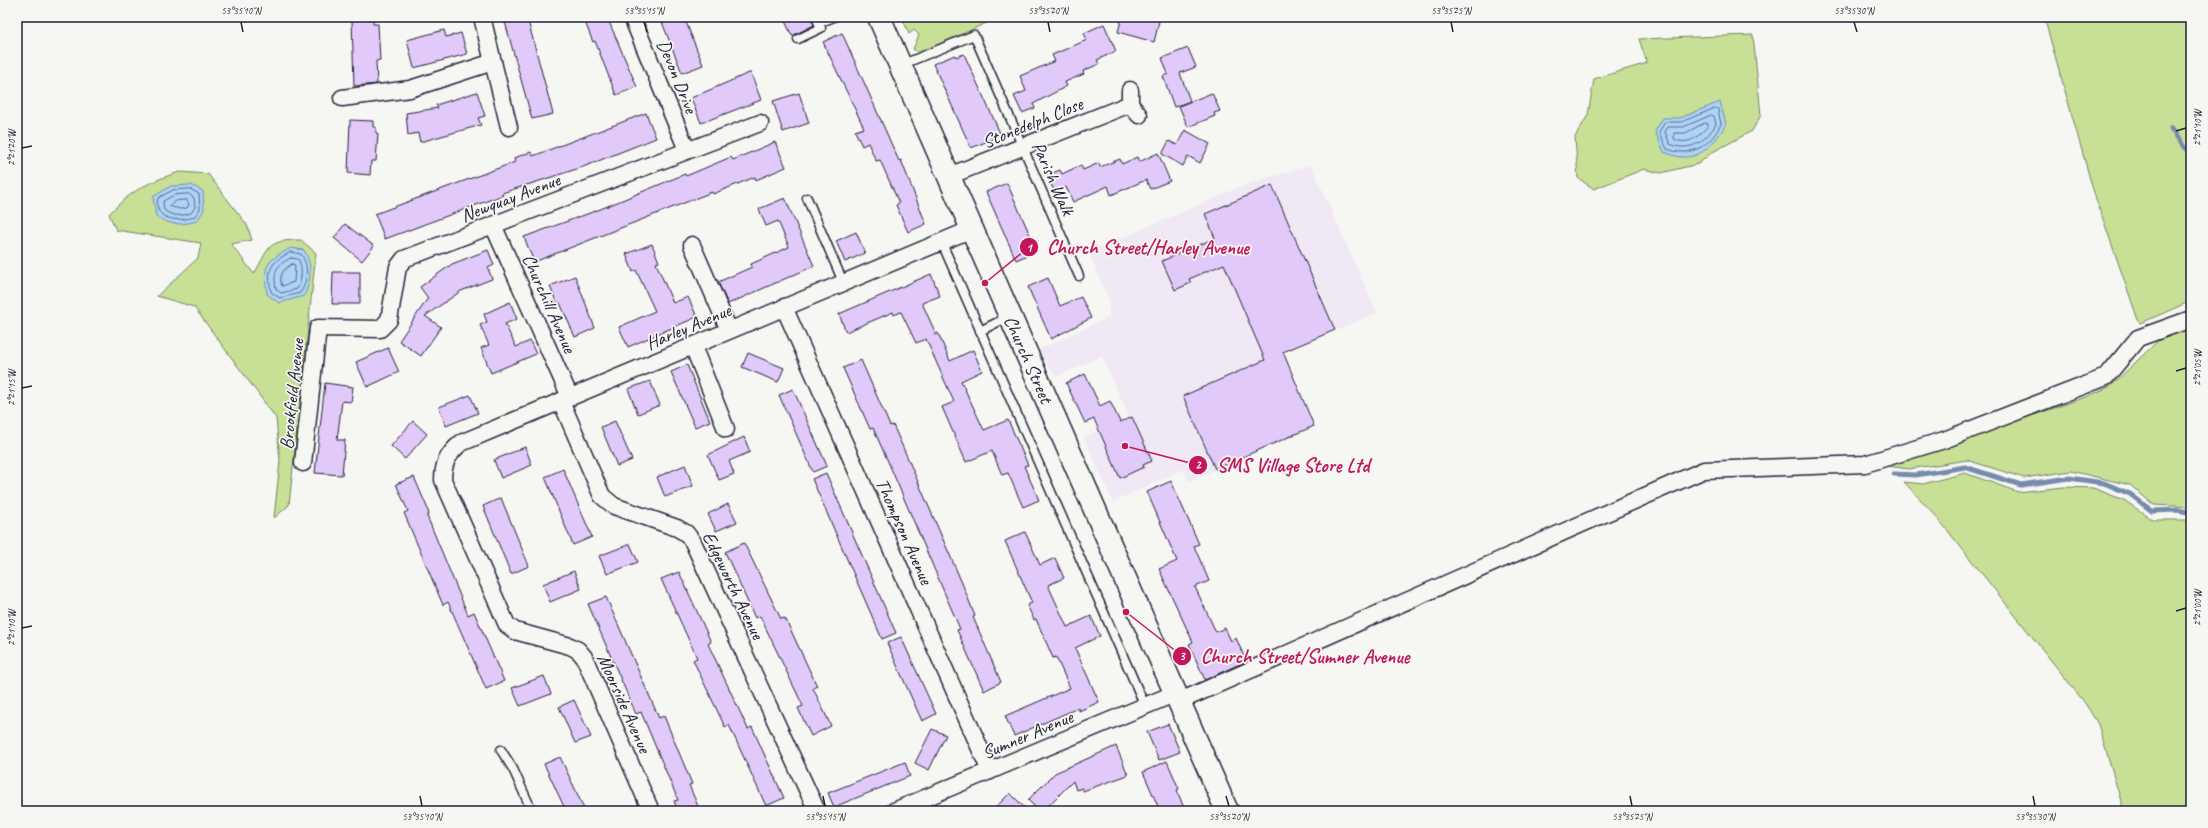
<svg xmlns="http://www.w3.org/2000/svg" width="2208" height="828" viewBox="0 0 2208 828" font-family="Caveat,sans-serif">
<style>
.built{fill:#f0e8f4}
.green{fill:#c7e096;stroke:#748168}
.water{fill:#add3f7;stroke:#758cac}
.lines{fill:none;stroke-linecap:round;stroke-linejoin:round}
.shore{stroke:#5a6986;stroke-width:1}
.stream{stroke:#758cac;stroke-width:5}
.building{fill:#e1c9f9;stroke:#22223b}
.lane-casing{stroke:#22223b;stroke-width:11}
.street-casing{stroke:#22223b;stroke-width:19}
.secondary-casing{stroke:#22223b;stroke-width:25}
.lane{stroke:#f6f6f2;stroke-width:8}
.street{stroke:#f6f6f2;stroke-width:16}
.secondary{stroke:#f6f6f2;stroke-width:22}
.ticks{fill:none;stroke:#22223b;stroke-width:1.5}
.labels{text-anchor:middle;stroke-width:3.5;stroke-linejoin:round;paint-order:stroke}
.street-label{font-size:19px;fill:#22223b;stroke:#f6f6f2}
.leader{fill:none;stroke:#c2185b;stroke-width:1.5}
.callout-dot{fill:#c2185b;stroke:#f6f6f2;stroke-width:1.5}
.mark-label{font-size:12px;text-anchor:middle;font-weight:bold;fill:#fff}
.callout-label{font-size:20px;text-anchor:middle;font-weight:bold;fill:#c2185b;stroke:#f6f6f2;stroke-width:3.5;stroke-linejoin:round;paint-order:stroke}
.neatline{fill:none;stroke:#22223b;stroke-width:1.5}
.ticks-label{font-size:10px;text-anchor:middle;fill:#22223b}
</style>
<rect width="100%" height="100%" fill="#f6f6f2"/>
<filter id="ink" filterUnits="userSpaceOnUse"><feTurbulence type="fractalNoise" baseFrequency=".025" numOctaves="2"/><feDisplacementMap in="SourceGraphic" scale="8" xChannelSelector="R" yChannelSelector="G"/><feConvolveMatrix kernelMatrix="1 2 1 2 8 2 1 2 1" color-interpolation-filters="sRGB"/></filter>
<g filter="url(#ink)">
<!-- built -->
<path class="built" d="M1311 165 1377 313 1283 352 1314 426 1189 481 1184 469 1113 502 1084 437 1129 417 1102 356 1056 377 1038 350 1109 317V300L1089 252 1252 182Z"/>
<!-- green -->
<g class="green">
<path d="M902 17H1000L919 53 913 49 919 35 914 30 909 34Z"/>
<path d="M2044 17H2181L2191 31V301L2141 323 2138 320 2094 193Z"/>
<path d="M1753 35 1761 115 1752 131 1711 153 1698 164 1661 173 1644 169 1594 189 1578 178 1575 137 1588 115 1594 79 1647 63 1639 39Z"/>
<path d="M179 172 208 174 247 225 252 240 231 244 254 274C270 247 266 240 301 240L316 253 289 505 274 518 280 461 276 418 194 307 157 296 198 258 201 243 116 230 109 214C133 189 147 183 179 172Z"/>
<path d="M2191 321V507L2154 505 2130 485 2071 471 2024 478 1967 460 1909 469 1887 466 2086 397 2111 386 2167 332Z"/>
<path d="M1965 473 2018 492 2064 487 2093 488 2124 500 2153 520H2191V811H2124L2098 724 2085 703 1936 516 1904 482 1923 484Z"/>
</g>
<!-- water -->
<g class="water">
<path d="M1720 102 1726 124C1717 140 1702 159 1682 157 1676 157 1670 154 1664 152L1655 131 1663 118H1680Z"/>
<path d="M191 185 203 191 204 210 197 221C181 225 170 226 156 216L153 197 171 186Z"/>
<path d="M291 248 304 250C313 265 311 281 304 296L279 303 267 294C263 266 265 261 291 248Z"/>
</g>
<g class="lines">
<!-- shore -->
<g class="shore">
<path d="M1716 108 1718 109 1721 124C1710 146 1691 158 1667 149L1659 132 1665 122H1681Z"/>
<path d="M1712 115 1714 116 1716 124C1706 141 1690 153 1670 144L1665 132 1668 127H1683Z"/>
<path d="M1705 123 1708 124 1707 127C1698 137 1688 146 1674 139V133H1685Z"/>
<path d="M190 189 199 194 200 209 194 217C180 222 152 221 158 198L173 190Z"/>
<path d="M189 194 194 198 195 207 191 213C182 216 172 217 164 210L163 201 174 195Z"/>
<path d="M187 200 189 205 187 208 180 209 169 206 176 201Z"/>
<path d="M291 252 301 254C309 265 308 282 300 293L280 298 271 292C267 269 270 262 291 252Z"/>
<path d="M291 258 298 259C303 266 302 281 297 289L281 293 276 289C273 271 276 265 291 258Z"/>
<path d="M292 264 295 265 294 282 282 286C278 276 283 269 292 264Z"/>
</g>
<!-- stream -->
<g class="stream">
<path d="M2171 128 2184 147 2191 153"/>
<path d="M1894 474 1916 475 1965 467 2021 485 2069 478 2104 483 2130 494 2152 511 2179 510 2191 513"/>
</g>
</g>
<!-- building -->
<g class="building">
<path d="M527 17 553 114 532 119 505 22Z"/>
<path d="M583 17H607L637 87 616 95 595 41 593 42Z"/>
<path d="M660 17H684L703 65 682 73Z"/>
<path d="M794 17H811L814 25 792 36 785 21Z"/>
<path d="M1122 17H1160L1154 42 1118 32Z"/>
<path d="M373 19V24H378L380 60 376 61 377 84 354 86 352 20Z"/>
<path d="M1104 24 1116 51 1097 60 1099 64 1083 71 1084 74 1065 82 1067 86 1033 104 1035 108 1022 113 1014 96 1026 91 1020 76 1055 61 1052 55 1087 40 1084 33Z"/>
<path d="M444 30 446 37 461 33 467 54 414 68 407 40Z"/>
<path d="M842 33 899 161 901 160 926 224 908 232 896 205 899 203 880 160 876 161 868 143 862 146 855 131 864 128 823 42Z"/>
<path d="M1188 48 1196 67 1180 73 1190 101 1174 107 1163 76 1168 74 1162 58Z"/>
<path d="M964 54 1000 133 992 136 993 139 971 148 933 64 955 55 956 57Z"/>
<path d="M749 73H751L761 100 701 123 691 98Z"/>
<path d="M477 92 485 116 478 118 481 125 420 142 418 133 408 135 406 113 438 108 436 105Z"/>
<path d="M799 93 809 123 783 132 773 101Z"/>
<path d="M1212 93 1220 111 1214 113 1215 116 1188 127 1179 106Z"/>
<path d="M646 113 656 138 583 167 502 193 503 195 385 239 375 214 515 162 514 158 531 152 533 156Z"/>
<path d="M350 120 373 121V127H376V133L378 134 376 161H371L370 175 348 173Z"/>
<path d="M1185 130 1210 144 1200 163 1188 156 1183 166 1162 154 1169 141 1177 145Z"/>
<path d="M775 142 786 167 756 180 755 177 713 194 712 192 534 262 524 237 598 210 685 174 686 176 731 157 733 160Z"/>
<path d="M1158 153 1170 181 1150 189 1146 180 1111 195 1108 186 1073 202 1066 187 1055 193 1047 175 1060 170 1062 174 1081 165 1083 170 1099 163 1100 167 1120 159 1122 164 1137 157 1139 162Z"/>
<path d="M1007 183 1037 251 1016 260 986 192Z"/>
<path d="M1272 185 1335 330 1283 352 1314 426 1215 469 1183 396 1265 360 1224 264 1189 279 1191 283 1175 290 1162 261 1215 238 1205 214Z"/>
<path d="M785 198 814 266 728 304 718 282 752 267 751 264 789 247 778 221 766 226 759 209Z"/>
<path d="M345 224 374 246 362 261 334 238Z"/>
<path d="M856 232 865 253 845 262 836 241Z"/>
<path d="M652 244 659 262 656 263 673 303 688 297 697 317 628 347 619 327 655 311 636 270 633 272 626 254Z"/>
<path d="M488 250 494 265 488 268 492 279 461 291 425 316 441 327 421 356 399 341 428 298 420 287 452 264Z"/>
<path d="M333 272H360V304H332Z"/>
<path d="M931 274 940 296 922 303 936 334 934 335 938 333 950 361 973 350 982 371 961 381 984 430 1008 420 1028 465 1024 466 1039 500 1023 507 1008 473 1002 475 992 451 966 462 942 407 954 402 926 339 916 343 901 312 894 315 893 312 846 332 839 314Z"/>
<path d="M575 276 595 328 575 337 560 303 557 304 550 286Z"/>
<path d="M1048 278 1060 306 1081 297 1091 318 1051 339 1028 287Z"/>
<path d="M510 302 517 319 505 324 516 347 530 341 536 354 491 373 481 348 489 345 480 325 487 322 484 314Z"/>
<path d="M388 348 399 372 367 387 356 362Z"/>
<path d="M748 353 784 368 778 382 742 367Z"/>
<path d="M861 360 890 426 893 425 905 452 962 583 975 616 973 617 1001 682 984 691 957 630 960 629 890 466 873 428 870 429 843 368Z"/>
<path d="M687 365 710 421 695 427 671 372Z"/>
<path d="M1085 374 1100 406 1110 401 1120 422 1132 417 1152 461 1143 465 1144 467 1120 478 1094 419 1085 423 1066 383Z"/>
<path d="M650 381 660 405 638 414 628 389Z"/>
<path d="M325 383 353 387 351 402 342 401 337 440H345L342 475 315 473Z"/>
<path d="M793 389 827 466 813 472 779 395Z"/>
<path d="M470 395 478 413 446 426 439 407Z"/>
<path d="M413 421 427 434 405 459 391 446Z"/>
<path d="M615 421 632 460 617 466 601 427Z"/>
<path d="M744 437 750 452 729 461 734 474 719 480 708 455Z"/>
<path d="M525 447 532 465 501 478 494 460Z"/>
<path d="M685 465 693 486 665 497 657 477Z"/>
<path d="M563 469 592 537 573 545 545 477Z"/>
<path d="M826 473 896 633 882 639 812 479Z"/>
<path d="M414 477 427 507 429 515 427 516 468 615 474 612 504 681 486 689 448 602 443 605 404 513 408 511 396 484Z"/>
<path d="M1171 481 1199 544 1194 546 1209 581 1195 587 1216 632 1225 628 1231 641 1236 638 1246 661 1205 680 1189 644 1193 642 1159 569 1177 561 1147 492Z"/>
<path d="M501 498 529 566 511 574 483 506Z"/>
<path d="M728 504 737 522 716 531 708 514Z"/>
<path d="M1025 532 1040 565 1055 558 1064 578 1048 585 1067 627 1091 616 1100 636 1075 648 1099 702 1079 711 1078 708 1014 736 1005 716 1070 688 1056 657 1053 658 1036 619 1034 620 1027 605 1032 603 1005 541Z"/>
<path d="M744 543 781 619 785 618 817 686 813 688 831 726 811 736 798 708 803 706 760 616 755 618 725 552Z"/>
<path d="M630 544 638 562 607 574 599 556Z"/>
<path d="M574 571 581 589 550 602 543 584Z"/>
<path d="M679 572 711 642 708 644 719 667 748 729 752 727 784 798 766 806 729 725 725 727 693 660 697 658 661 579Z"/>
<path d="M606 597 659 718 664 716 692 784 689 785 700 811H678L674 801 678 800 641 712 636 714 588 604Z"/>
<path d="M901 637 936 714 922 721 887 643Z"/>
<path d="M544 676 551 694 520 706 512 688Z"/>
<path d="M574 700 591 737 575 743 559 707Z"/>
<path d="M1168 724 1180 752 1159 760 1147 732Z"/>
<path d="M932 729 946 735 929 770 915 763Z"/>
<path d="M1116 746 1128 775 1083 791 1082 788 1076 790 1073 781 1043 811H1039L1028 800 1055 773Z"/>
<path d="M560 757 576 791 585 811H566L552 781 544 764Z"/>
<path d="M1167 761 1179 789 1177 790 1185 811H1160L1143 772Z"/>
<path d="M905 762 910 776 834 807 828 793Z"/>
<path d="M1010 793 1028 811H992Z"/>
</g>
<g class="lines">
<!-- lane casing -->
<g class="lane-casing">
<g id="lane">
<path d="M819 23 834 17"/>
<path d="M798 39 821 28 816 17"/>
<path d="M901 65 974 35 1079 276"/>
<path d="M807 198 843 282"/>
<path d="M941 241 1145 706"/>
<path d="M980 331 1010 316"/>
<path d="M501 750 513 769 532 811"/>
</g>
</g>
<!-- street casing -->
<g class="street-casing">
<g id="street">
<path d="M482 17 509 127"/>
<path d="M632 17 687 150"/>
<path d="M1130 90V104L1139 115"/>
<path d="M342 98 410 89 493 62"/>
<path d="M949 176 1130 104"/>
<path d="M493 225 570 397"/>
<path d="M692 245 729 330"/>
<path d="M784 307 990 771"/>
<path d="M693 346 726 429"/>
<path d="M561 401 602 496 614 506 677 528 686 533 693 542 817 811"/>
<path d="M303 463 318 328 380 329 389 320 398 267 404 259 760 123"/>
<path d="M1180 701 1704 470 1865 464 1944 440 2106 377 2138 338 2191 319"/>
<path d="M651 811 584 657 578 650 570 646 515 631 507 625 443 480C443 463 448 454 461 443L972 229"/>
<path d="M894 811 1176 693"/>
</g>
</g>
<!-- secondary casing -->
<g class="secondary-casing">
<path id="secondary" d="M879 17 1227 811"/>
</g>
<!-- lane -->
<use href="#lane" class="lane"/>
<!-- street -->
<use href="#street" class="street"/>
<!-- secondary -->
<use href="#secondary" class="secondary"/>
</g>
</g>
<!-- ticks -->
<path class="ticks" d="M241 22 243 32M644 22 647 32M1048 22 1050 32M1451 22 1453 32M1854 22 1857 32M2176 131 2186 128M22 148 32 146M2176 371 2186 368M22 388 32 386M2176 611 2186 608M22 628 32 626M420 796 422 806M823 796 825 806M1226 796 1229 806M1630 796 1632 806M2033 796 2035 806"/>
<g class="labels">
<!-- street labels -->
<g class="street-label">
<text transform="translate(678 76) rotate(68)" y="7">Devon Drive</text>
<text transform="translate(1032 122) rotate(-22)" y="7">Stonedelph Close</text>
<text transform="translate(1054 178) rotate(66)" y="7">Parish Walk</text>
<text transform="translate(510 197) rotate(-21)" y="7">Newquay Avenue</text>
<text transform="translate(550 303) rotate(66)" y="7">Churchill Avenue</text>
<text transform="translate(688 326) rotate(-23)" y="7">Harley Avenue</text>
<text transform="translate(1029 359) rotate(66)" y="7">Church Street</text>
<text transform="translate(291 394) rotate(-84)" y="7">Brookfield Avenue</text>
<text transform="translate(905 531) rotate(66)" y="7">Thompson Avenue</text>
<text transform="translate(734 585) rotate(64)" y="7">Edgeworth Avenue</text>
<text transform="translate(625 703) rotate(66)" y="7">Moorside Avenue</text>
<text transform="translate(1027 734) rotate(-23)" y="7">Sumner Avenue</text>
</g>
</g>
<!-- callouts -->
<path class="leader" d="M985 283L1029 247M1125 446L1198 465M1126 612L1182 656"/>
<g class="callout-dot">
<circle cx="985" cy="283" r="4"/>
<circle cx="1125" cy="446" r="4"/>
<circle cx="1126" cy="612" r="4"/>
<circle cx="1029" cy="247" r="10"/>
<circle cx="1198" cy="465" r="10"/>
<circle cx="1182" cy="656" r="10"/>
</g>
<g class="mark-label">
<text x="1029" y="252">1</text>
<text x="1198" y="469">2</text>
<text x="1182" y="660">3</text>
</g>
<g class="callout-label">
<text x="1148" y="254">Church Street/Harley Avenue</text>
<text x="1293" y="472">SMS Village Store Ltd</text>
<text x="1305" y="663">Church Street/Sumner Avenue</text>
</g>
<!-- margin -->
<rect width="2208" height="828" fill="none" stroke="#f6f6f2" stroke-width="44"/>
<rect x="22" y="22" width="2164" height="784" class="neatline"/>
<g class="ticks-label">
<text x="241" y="14">53°35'10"N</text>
<text x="644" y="14">53°35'15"N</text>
<text x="1048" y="14">53°35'20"N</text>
<text x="1451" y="14">53°35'25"N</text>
<text x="1854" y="14">53°35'30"N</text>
<text transform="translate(2197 128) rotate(-90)" y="4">2°21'10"W</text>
<text transform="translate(11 148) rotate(-90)" y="4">2°21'20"W</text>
<text transform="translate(2197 368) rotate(-90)" y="4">2°21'05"W</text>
<text transform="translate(11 388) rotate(-90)" y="4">2°21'15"W</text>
<text transform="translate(2197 608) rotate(-90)" y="4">2°21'00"W</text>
<text transform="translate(11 628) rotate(-90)" y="4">2°21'10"W</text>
<text x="422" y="820">53°35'10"N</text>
<text x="825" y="820">53°35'15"N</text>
<text x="1229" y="820">53°35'20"N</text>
<text x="1632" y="820">53°35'25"N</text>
<text x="2035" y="820">53°35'30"N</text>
</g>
</svg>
